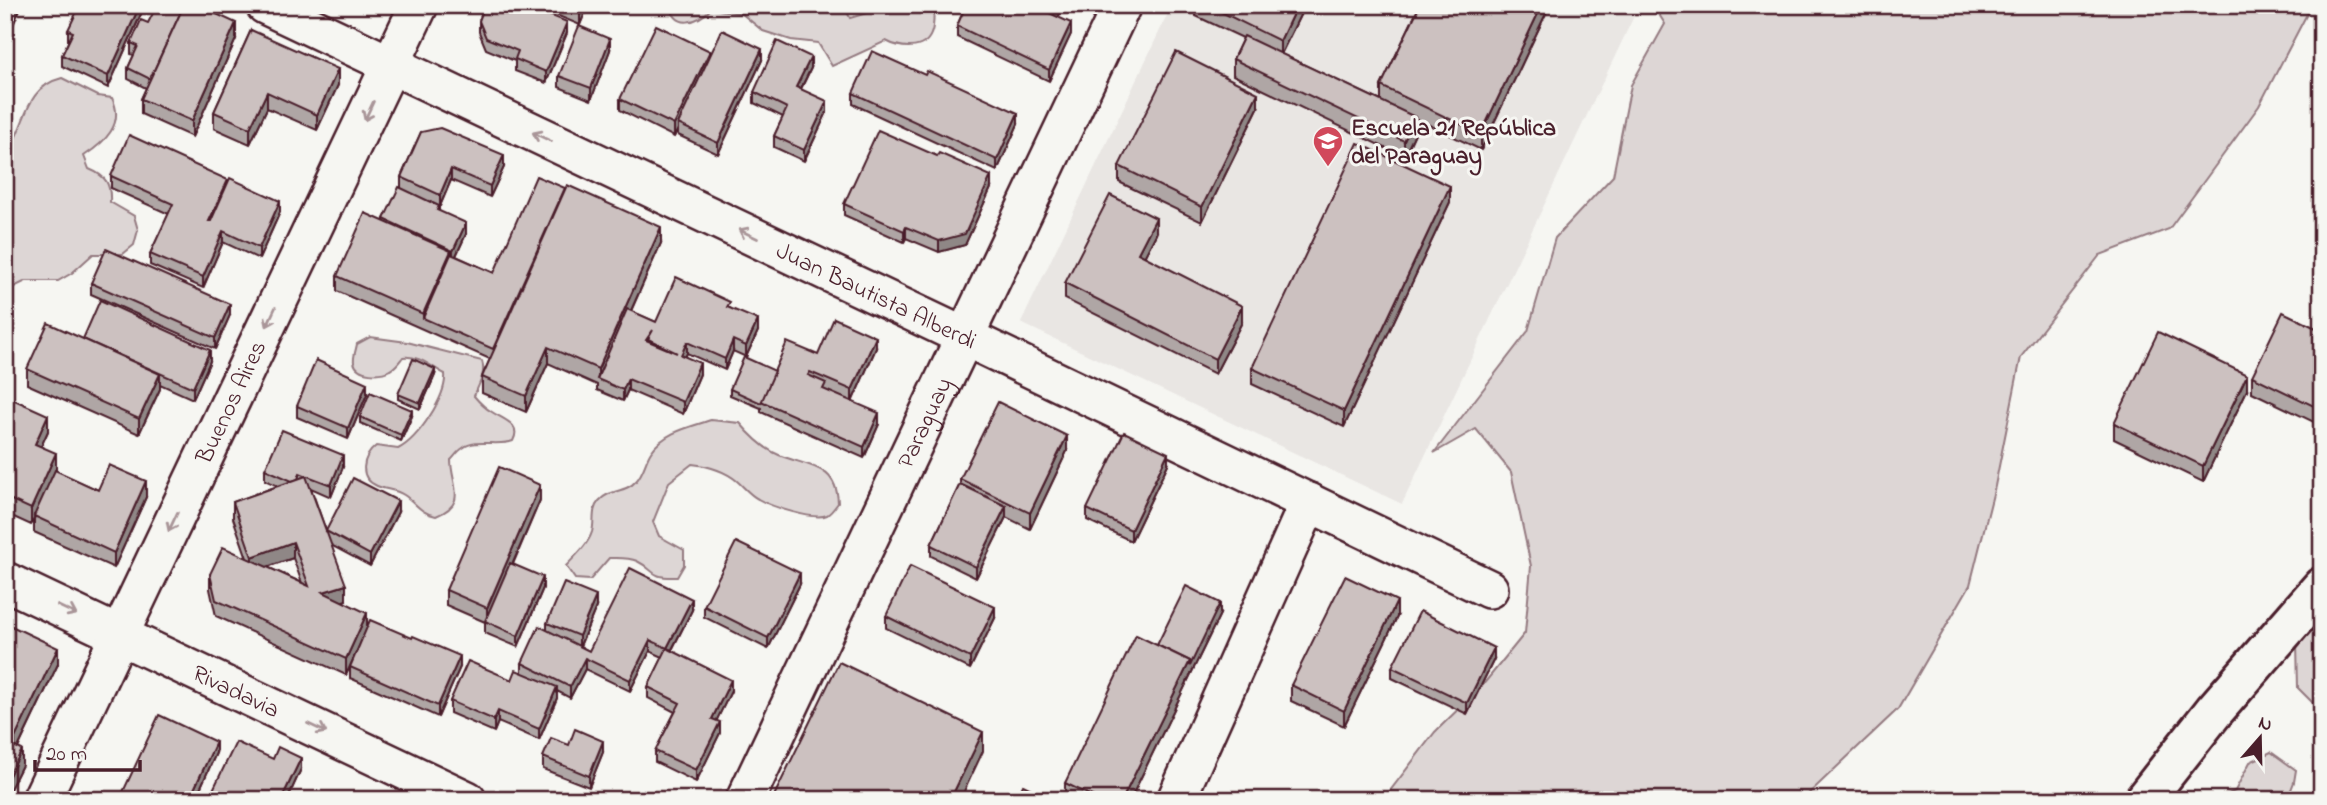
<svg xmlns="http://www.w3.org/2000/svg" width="2327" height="805" viewBox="0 0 2327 805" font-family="'Indie Flower',sans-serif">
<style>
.built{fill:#e9e6e3}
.green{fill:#ddd6d5;stroke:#947a80;stroke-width:2}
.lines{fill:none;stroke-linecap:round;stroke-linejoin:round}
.minor-casing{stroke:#4a1f2b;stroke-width:42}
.tertiary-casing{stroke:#4a1f2b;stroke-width:44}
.minor{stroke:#f6f6f2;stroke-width:37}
.tertiary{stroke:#f6f6f2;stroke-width:38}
.wall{fill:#afa6a5;stroke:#4a1f2b;stroke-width:2;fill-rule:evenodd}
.shaded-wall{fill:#8f8786;stroke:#4a1f2b;stroke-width:2}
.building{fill:#ccc1c0;stroke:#4a1f2b;stroke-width:2;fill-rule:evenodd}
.oneway{stroke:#a99598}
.labels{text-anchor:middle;stroke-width:6;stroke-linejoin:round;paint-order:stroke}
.poi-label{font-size:24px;font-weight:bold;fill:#4a1f2b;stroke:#f6f6f2;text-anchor:start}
.street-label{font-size:24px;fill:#4a1f2b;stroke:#f6f6f2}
</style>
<rect width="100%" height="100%" fill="#f6f6f2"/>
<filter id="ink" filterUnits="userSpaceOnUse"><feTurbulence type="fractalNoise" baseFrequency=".0143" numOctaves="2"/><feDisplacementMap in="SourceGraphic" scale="14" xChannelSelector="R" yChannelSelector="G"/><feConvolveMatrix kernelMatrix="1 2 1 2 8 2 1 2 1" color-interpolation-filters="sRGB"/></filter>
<g filter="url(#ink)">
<!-- built -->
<path class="built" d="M1172 5H1617L1635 14 1402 504 1021 323Z"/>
<!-- green -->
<g class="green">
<path d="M670 5H844L850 18 877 10 880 5H934C933 13 935 26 931 34 924 52 899 48 886 41L832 66 818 43 791 40 763 31 741 13 711 9C698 22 676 31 670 5Z"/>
<path d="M1653 5H2309V10L2259 106 2169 229 2100 255 2021 357 1995 486 1970 585 1898 709 1802 800H1383L1435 732 1482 686 1525 633 1531 566 1511 472 1476 429 1434 453 1528 331 1555 238 1613 176 1631 85 1665 24Z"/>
<path d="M62 78 98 96 112 98C125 124 105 142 84 156L89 169C106 176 111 184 110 202L134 216 138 230 134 245 123 254H93L72 273 58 281H26L14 287 5 286V155C27 129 22 88 62 78Z"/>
<path d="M370 337 407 342 482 361C486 374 479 384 474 396 479 402 485 408 492 412 504 420 522 424 513 441 498 447 476 438 463 448 458 451 455 456 451 460 451 485 469 503 436 516 420 513 416 503 404 495 395 489 386 490 377 486 358 478 362 457 376 446L398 449C418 439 447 396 445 374 431 367 420 355 403 357 399 362 396 367 390 370 381 375 357 376 354 362 353 357 356 350 357 344Z"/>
<path d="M711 420 740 423C751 436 764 449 779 455 808 467 837 464 838 503 835 507 831 513 827 515 814 521 770 506 758 499 750 495 744 487 737 481 724 470 709 466 692 464L669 482 653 522 659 536 684 550V565L677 577C648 578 656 570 637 561 628 557 618 558 609 558L590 580 575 579 566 566C575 556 588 545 592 532 595 521 591 510 599 501 609 489 626 493 636 481 644 473 645 461 651 452 664 432 690 427 711 420Z"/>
<path d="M2322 612V706L2314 704 2298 688 2297 642Z"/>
<path d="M2271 752 2296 770 2294 782 2287 800H2215L2235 791 2250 762Z"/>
</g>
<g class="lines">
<!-- minor casing -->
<g class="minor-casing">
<g id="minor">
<path id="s1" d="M265 5 965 337 1489 589"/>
<path id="s2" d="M5 581 467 800"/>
<path id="s3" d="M41 800 419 5"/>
<path id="s4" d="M745 800 1122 5"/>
<path d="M1176 800 1309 502"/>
</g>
</g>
<!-- tertiary casing -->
<g class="tertiary-casing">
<path id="tertiary" d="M2144 800 2214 711 2322 587"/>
</g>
<!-- minor -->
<use href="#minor" class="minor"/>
<!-- tertiary -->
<use href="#tertiary" class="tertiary"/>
</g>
<!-- wall -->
<g class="wall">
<path d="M145 5 108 88 62 66V55L68 42V30Z"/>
<path d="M485 5H588L580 25 537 7V10L567 33 546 83 515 71V61L486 49 479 32V21Z"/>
<path d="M966 5H1064L1058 17 1071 34 1049 81 957 37V26Z"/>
<path d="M1196 5H1305L1281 54 1381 101V86L1420 5H1550L1481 150 1415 118V133L1404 157 1233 75V59L1243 38 1196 16Z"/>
<path d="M148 23 236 39 192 137 141 114V99L146 88 128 79V68L134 55 131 54V43Z"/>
<path d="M251 30 338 85 317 130 267 108 250 144 214 128V112Z"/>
<path d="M610 50 591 100 559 87V76Z"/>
<path d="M710 55 762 60 718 154 678 135V129L674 137 620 110V99Z"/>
<path d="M811 68 801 89 827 112 804 161 774 147V136L783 117 754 103V92Z"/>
<path d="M853 93 1018 124 997 171 853 104Z"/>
<path d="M1258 108 1202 222 1119 182V166Z"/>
<path d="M421 132 504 167 490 197 451 180 440 206H439V211L466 234 456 256 494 273 661 243 631 311 656 322 730 308 758 331 746 357 733 351 725 370 687 353 685 357 700 374 683 414 628 390 623 401 597 390V385L548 363 526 412 482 393V377L490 359 337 291V276L384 222V219L401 188V177Z"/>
<path d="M111 176 228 183 280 212 259 259 223 242 203 288 150 265V254L169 214 111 188Z"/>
<path d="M991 188 965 245 939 252 906 238 904 242 844 215V204Z"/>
<path d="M1450 202 1344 427 1252 384V368Z"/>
<path d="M1156 234 1144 257 1242 322 1215 374 1065 299V283Z"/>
<path d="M91 283 230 315 215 349 91 294Z"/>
<path d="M2322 331V426L2252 392V376Z"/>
<path d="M83 339 210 361 193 399 160 384V389L139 434 27 384V369Z"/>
<path d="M876 348 852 402 879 424 864 458 761 412V408L730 395V389L775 371 818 355Z"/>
<path d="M435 375 420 409 398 399V394Z"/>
<path d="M2247 390 2203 482 2114 439V423Z"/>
<path d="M367 394 348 439 297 417V406Z"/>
<path d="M5 403 48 431 41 446 56 469V471L98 490 146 497 114 568 34 532V519L31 525 5 513Z"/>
<path d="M412 416 401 441 360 423V417Z"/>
<path d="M1067 451 1030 529 1006 517 976 578 931 556V545L960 484V479Z"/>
<path d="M1168 464 1131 541 1087 520V509Z"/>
<path d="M343 467 331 497 311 488 326 531 398 512 370 566 331 545 346 600 342 601 367 626 460 667 438 717 350 678V667L352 661 346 675 216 616 210 589V574L247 558 233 518V502L278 486 265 480V469ZM293 558 302 583 267 567Z"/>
<path d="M540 500 513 564 543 588 518 647 485 633V622L446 605V590Z"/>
<path d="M800 584 768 649 704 617V606Z"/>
<path d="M596 607 580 646 589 651 692 610 672 650 731 691 716 721 720 733 696 782 655 762V751L675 712 648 698V687L663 657 650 651 630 691 585 669 570 698 557 691V698L539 740 498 722 494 732 450 713V701L512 680 522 672V663L547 630V623Z"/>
<path d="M1220 614 1130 800H1067L1065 798V783L1157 645Z"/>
<path d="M886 616 995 618 970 669 886 628Z"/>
<path d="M1397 617 1344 726 1291 701V685Z"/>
<path d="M5 623 58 664 18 748 22 765 5 799Z"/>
<path d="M1494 659 1467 714 1392 678V667Z"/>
<path d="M569 745 603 752 589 787 543 769V757Z"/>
<path d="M216 753 195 800H112L122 797V794Z"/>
<path d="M273 759 301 769 287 800H211V794Z"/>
</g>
<!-- shaded-wall -->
<g class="shaded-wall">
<path d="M15 5H22L5 43V27Z"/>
<path d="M140 5H145L108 88V76Z"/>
<path d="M583 5H588L580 25V13Z"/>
<path d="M1057 5H1064L1054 26V11Z"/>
<path d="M1297 5H1305L1280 56V41Z"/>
<path d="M1542 5H1550L1481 150V134Z"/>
<path d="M567 22V33L546 83V72Z"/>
<path d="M236 23V39L192 137V121Z"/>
<path d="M1071 23V34L1049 81V70Z"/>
<path d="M610 39V50L591 100V88Z"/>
<path d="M762 49V60L718 154V143Z"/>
<path d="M710 51V63L678 124V129L674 137V125Z"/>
<path d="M811 57V68L796 98V87Z"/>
<path d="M338 69V85L317 130V115Z"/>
<path d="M267 92V108L250 144V128Z"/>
<path d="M1258 93V108L1202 222V207Z"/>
<path d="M827 101V112L804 161V150Z"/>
<path d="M1018 113V124L997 171V160Z"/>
<path d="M1415 117V133L1404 157V141Z"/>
<path d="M504 155V167L490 197V186Z"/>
<path d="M451 169V180L440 206V195Z"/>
<path d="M991 176V188L965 245 939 252V241Z"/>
<path d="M228 180V191L209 232V221Z"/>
<path d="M1450 186V202L1344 427V411Z"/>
<path d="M280 201V212L259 259V248Z"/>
<path d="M1156 218V234L1138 269V253Z"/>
<path d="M466 223V234L453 262V251Z"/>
<path d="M661 227V243L600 380 598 379V369Z"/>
<path d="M906 227V238L904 242V231Z"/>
<path d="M223 231V242L203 288V277Z"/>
<path d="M451 251V267L423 318V314Z"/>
<path d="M230 304V315L215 349V338Z"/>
<path d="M1242 306V322L1215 374V359Z"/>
<path d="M758 320V331L746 357V346Z"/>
<path d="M876 337V348L852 402V390Z"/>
<path d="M733 340V351L725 370V359Z"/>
<path d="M687 342V353L681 366V355Z"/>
<path d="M548 347V363L526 412V396Z"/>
<path d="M210 350V361L193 399V388Z"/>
<path d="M700 363V374L683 414V402Z"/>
<path d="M435 369V375L420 409V403Z"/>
<path d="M160 374V389L139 434V419Z"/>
<path d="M2247 375V390L2203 482V466Z"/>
<path d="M628 379V390L623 401V390Z"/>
<path d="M367 383V394L348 439V428Z"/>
<path d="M412 410V416L401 441V435Z"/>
<path d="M879 413V424L864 458V447Z"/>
<path d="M48 415V431L35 460V444Z"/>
<path d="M1067 436V451L1030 529V513Z"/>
<path d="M56 453V469L35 517 34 516V519L31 525V509Z"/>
<path d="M1168 453V464L1131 541V530Z"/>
<path d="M343 455V467L331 497V485Z"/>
<path d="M146 481V497L114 568V553Z"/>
<path d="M540 485V500L487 623V608Z"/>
<path d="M398 501V512L370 566V555Z"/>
<path d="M1006 506V517L976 578V567Z"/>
<path d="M293 542V558L252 572V557Z"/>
<path d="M800 573V584L768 649V638Z"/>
<path d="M543 577V588L518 647V636Z"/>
<path d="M346 585V600L323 608V592Z"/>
<path d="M596 596V607L579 648V636Z"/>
<path d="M692 599V610L667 659V648Z"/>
<path d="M1397 601V617L1344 726V711Z"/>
<path d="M1220 603V614L1130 800H1122L1190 661Z"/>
<path d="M995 607V618L970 669V658Z"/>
<path d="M367 613V629L346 675V659Z"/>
<path d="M650 640V651L630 691V680Z"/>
<path d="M58 648V664L15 754V738Z"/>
<path d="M1494 648V659L1467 714V703Z"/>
<path d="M460 656V667L438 717V706Z"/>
<path d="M585 658V669L570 698V687Z"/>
<path d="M731 680V691L712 730V719Z"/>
<path d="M557 687V698L539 740V729Z"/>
<path d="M498 711V722L494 732V720Z"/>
<path d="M720 722V733L696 782V770Z"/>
<path d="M983 732V751L960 800H950Z"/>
<path d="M603 741V752L589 787V776Z"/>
<path d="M216 742V753L195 800H189Z"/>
<path d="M22 750V765L5 799V783Z"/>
<path d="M301 758V769L287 800H281Z"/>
</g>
<!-- building -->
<g class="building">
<path d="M5 5H15L5 27Z"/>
<path d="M80 5H140L108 76 62 55 73 32 68 30Z"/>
<path d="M157 5H184L150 79 128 68 138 46 131 43 141 20 148 23Z"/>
<path d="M184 5H197L236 23 192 121 141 99Z"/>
<path d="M485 5H536L534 9 567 22 546 72 515 59 518 51 486 38 479 21Z"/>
<path d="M560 5H583L580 13Z"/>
<path d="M966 5H1032L1071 23 1049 70 957 26Z"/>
<path d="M1043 5H1057L1054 11Z"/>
<path d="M1207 5H1297L1280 41Z"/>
<path d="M1420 5H1542L1481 134 1381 86Z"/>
<path d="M656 25 710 51 674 125 620 99Z"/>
<path d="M579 26 610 39 591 88 559 76Z"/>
<path d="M251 30 338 69 317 115 267 92 250 128 214 112Z"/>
<path d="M722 30 762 49 718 143 678 124Z"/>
<path d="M1244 36 1415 117 1404 141 1233 59Z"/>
<path d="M777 41 811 57 796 87 827 101 804 150 774 136 787 108 754 92Z"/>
<path d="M872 51 925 75 927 71 1018 113 997 160 853 93Z"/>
<path d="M1176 52 1258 93 1202 207 1119 166Z"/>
<path d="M440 128 504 155 490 186 451 169 440 195 401 177 421 132Z"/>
<path d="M878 130 937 156 939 153 991 176 965 234 939 241 906 227 904 231 844 204Z"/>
<path d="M129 135 228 180 209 221H211L230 178 280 201 259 248 223 231 203 277 150 254 173 204 111 176Z"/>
<path d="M1358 143 1450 186 1344 411 1252 368Z"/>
<path d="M536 176 565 188 493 349 423 318 451 254 494 273Z"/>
<path d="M567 185 661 227 598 369 548 347 526 396 482 377Z"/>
<path d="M399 187 439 206 437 210 466 223 453 251 384 219Z"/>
<path d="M1110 195 1156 218 1138 253 1242 306 1215 359 1065 283Z"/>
<path d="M365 213 451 251 423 314 337 276Z"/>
<path d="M106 249 230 304 215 338 91 283Z"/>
<path d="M676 277 730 302 727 307 758 320 746 346 733 340 725 359 687 342 681 355 700 363 683 402 628 379 623 390 597 379 627 309 656 322ZM653 330 648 339 677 353 646 340Z"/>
<path d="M100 300 210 350 193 388 83 339Z"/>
<path d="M2283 312 2322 331V410L2252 376Z"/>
<path d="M834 318 876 337 852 390 810 372 808 375 826 383 823 389 879 413 864 447 761 401 787 342 818 355Z"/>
<path d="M48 323 160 374 139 419 27 369Z"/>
<path d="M2158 332 2247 375 2203 466 2114 423Z"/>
<path d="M744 357 775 371 761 403 730 389Z"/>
<path d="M413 359 435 369 420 403 398 394Z"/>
<path d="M316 360 367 383 348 428 297 406Z"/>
<path d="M370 392 412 410 401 435 360 417Z"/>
<path d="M8 397 48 415 35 444 56 453 31 509 5 497V403Z"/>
<path d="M998 402 1067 436 1030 513 960 479Z"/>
<path d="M282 430 343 455 331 485 300 473 298 479 292 481 265 469Z"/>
<path d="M1124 432 1168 453 1131 530 1087 509Z"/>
<path d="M109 465 146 481 114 553 34 516 55 470 98 490Z"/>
<path d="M499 467 540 485 487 608 446 590Z"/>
<path d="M306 476 346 585 323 592 367 613 346 659 216 600 210 574 223 547 309 586 293 542 252 557 233 502Z"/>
<path d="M353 478 398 501 370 555 326 531Z"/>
<path d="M960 484 1006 506 976 567 931 545Z"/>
<path d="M736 542 800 573 768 638 704 606Z"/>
<path d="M510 563 543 577 518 636 485 621Z"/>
<path d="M910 566 995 607 970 658 886 616Z"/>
<path d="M630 568 692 599 667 648 650 640 630 680 585 658 570 687 522 663 539 626 589 651Z"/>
<path d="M1345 576 1397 601 1344 711 1291 685Z"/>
<path d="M564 583 596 596 579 636 547 623Z"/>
<path d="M1186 586 1220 603 1190 666V661L1157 645Z"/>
<path d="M1420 611 1494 648 1467 703 1392 667Z"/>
<path d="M370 620 412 638 413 636 460 656 438 706 350 667Z"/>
<path d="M5 623 58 648 15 738 5 733Z"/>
<path d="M1136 635 1190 661 1122 800H1100L1065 783Z"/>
<path d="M667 648 731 680 712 719 720 722 696 770 655 751 680 703 648 687Z"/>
<path d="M468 661 512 680 516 670 557 687 539 729 498 711 494 720 450 701Z"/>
<path d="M839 662 983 732 950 800H772Z"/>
<path d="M159 715 216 742 189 800H135L122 794Z"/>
<path d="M575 729 603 741 589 776 543 757 551 738 569 745Z"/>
<path d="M5 742 22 750 5 783Z"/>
<path d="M236 742 273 759 278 747 301 758 281 800H224L211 794Z"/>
<path d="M1023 785 1054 800H1016Z"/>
<path d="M1905 791 1923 800H1901Z"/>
<path d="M115 794 128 800H112Z"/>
</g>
<!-- one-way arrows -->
<defs><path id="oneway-shaft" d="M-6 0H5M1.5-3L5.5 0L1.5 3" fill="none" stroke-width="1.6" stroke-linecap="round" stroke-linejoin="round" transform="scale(1.75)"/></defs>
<g class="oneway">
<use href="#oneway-shaft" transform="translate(369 111) rotate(115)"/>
<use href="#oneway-shaft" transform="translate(542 137) rotate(-155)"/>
<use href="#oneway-shaft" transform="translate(748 234) rotate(-155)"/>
<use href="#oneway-shaft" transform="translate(271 317) rotate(115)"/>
<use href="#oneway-shaft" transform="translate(173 522) rotate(115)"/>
<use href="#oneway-shaft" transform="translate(67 610) rotate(25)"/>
<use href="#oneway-shaft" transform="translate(317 728) rotate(25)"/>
</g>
</g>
<!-- icons -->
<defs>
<g id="school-pin" transform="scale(1.575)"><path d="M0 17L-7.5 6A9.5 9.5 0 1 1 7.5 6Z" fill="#d1495b" stroke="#f6f6f2"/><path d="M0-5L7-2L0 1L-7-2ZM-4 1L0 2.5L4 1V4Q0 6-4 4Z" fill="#fff"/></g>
</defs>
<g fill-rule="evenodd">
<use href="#school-pin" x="1328" y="141"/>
</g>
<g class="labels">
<!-- poi labels -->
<g class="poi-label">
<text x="1351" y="135">Escuela 21 República<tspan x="1351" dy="28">del Paraguay</tspan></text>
</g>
<!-- street labels -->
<g class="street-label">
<text dy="8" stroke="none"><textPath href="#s1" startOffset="677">Juan Bautista Alberdi</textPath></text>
<text dy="8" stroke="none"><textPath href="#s3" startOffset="441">Buenos Aires</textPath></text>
<text dy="8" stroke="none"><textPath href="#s4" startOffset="418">Paraguay</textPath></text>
<text dy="8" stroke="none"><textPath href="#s2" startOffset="256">Rivadavia</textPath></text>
</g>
</g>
<!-- margin -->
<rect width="2327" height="805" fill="none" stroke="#f6f6f2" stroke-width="28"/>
<rect x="14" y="14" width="2299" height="777" fill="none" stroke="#4a1f2b" stroke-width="2.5" filter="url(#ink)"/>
<!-- north arrow -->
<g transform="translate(2260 738) rotate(20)" stroke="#f6f6f2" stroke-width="5" paint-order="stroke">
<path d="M0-5L12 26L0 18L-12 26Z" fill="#4a1f2b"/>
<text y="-10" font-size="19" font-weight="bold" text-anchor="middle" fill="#4a1f2b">N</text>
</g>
<!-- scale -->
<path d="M35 760v10h105v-10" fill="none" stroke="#4a1f2b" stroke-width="3.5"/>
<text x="46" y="760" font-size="21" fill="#4a1f2b" stroke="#f6f6f2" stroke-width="5" paint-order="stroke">20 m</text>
</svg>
